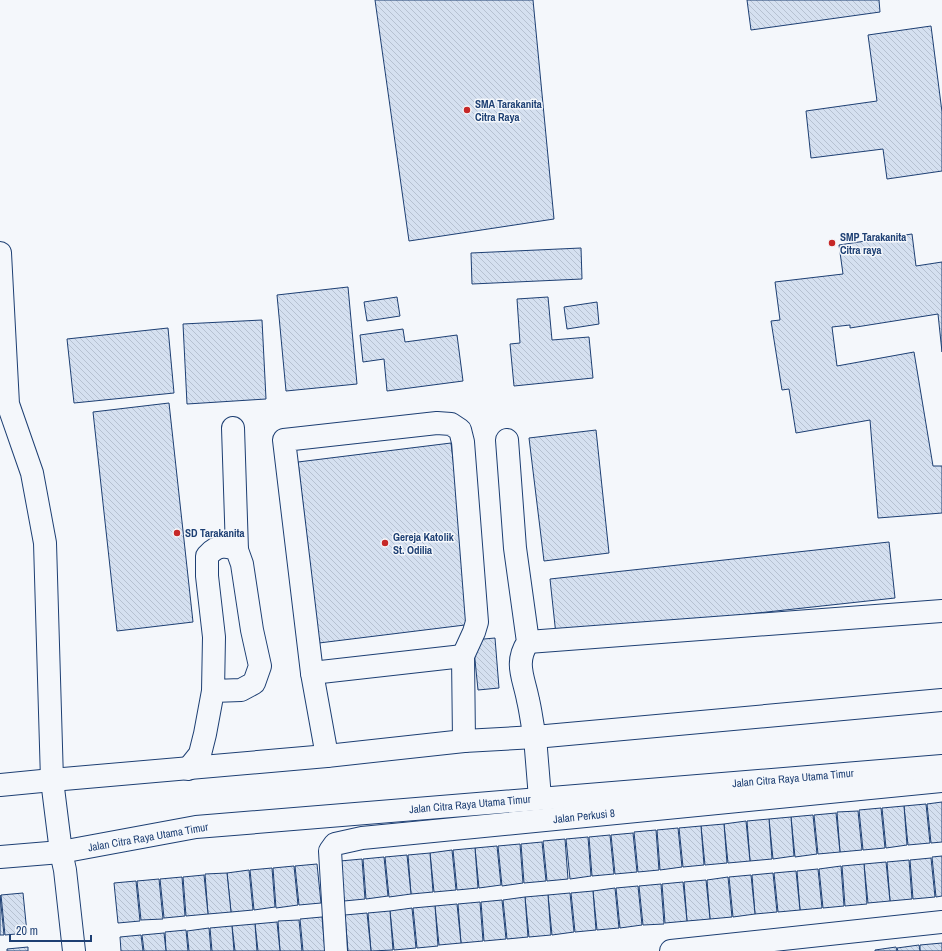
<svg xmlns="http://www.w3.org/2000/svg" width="942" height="951" viewBox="0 0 942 951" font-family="'Archivo Narrow',sans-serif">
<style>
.building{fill:url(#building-back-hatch);stroke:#1d3f73}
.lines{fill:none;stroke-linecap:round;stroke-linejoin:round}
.minor-casing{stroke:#1d3f73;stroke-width:24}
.major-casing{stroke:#1d3f73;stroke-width:24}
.minor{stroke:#f4f7fb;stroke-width:22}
.major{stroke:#f4f7fb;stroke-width:22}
.poi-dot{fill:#c62828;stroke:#f4f7fb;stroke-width:1.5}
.labels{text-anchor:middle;stroke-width:3;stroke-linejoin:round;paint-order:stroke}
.poi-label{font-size:11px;font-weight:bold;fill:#1d3f73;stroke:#f4f7fb;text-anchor:start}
.street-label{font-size:11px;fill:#1d3f73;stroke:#f4f7fb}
</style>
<defs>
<pattern id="building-back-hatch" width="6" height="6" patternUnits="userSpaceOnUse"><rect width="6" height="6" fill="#d5e0f0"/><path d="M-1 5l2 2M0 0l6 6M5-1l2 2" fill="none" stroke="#b6c1d1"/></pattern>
</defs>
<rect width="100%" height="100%" fill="#f4f7fb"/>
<!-- building -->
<g class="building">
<path d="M375 0H533L554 219 409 241Z"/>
<path d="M747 0H879L880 12 751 30Z"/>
<path d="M931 26 942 112V171L887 179 883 149 811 158 806 111 877 101 868 35Z"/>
<path d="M912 234 916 266 942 262V352L938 314 850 328V325L832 327 837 366 914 352 933 466H942V513L878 518 870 420 796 433 789 389 782 390 771 321 780 320 775 282 843 274 839 245Z"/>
<path d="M581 248 582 279 472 284 471 253Z"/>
<path d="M348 287 357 384 286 391 277 295Z"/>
<path d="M397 297 400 316 367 321 364 302Z"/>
<path d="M548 297 552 340 589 337 593 378 514 386 510 344 520 343 517 299Z"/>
<path d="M597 302 599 324 567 329 564 307Z"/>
<path d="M262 320 266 399 187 404 183 324Z"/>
<path d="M168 328 174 393 74 403 67 339Z"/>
<path d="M403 329 405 342 457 335 463 381 387 391 384 359 363 362 360 335Z"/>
<path d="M169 403 193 622 117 631 93 412Z"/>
<path d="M596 430 609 553 544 561 529 438Z"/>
<path d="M451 443 473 624 319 643 298 462Z"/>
<path d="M889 542 895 598 556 635 550 579Z"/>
<path d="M495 638 499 688 478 690 473 640Z"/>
<path d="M942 802V842L931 843 927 804Z"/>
<path d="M926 804 930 843 908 845 904 806Z"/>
<path d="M904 806 907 845 886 848 882 808Z"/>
<path d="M881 808 885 848 863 850 859 810Z"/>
<path d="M858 811 862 850 840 852 837 812Z"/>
<path d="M836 813 840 852 818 854 814 815Z"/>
<path d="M813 815 817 854 795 857 791 817Z"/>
<path d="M791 817 794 856 773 859 769 819Z"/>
<path d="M769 819 772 859 750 861 747 821Z"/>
<path d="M746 821 750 861 728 863 724 824Z"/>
<path d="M724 824 727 863 705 865 701 826Z"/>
<path d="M701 826 704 865 683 867 679 828Z"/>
<path d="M678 828 682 867 660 870 657 830Z"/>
<path d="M656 830 659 870 638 872 634 832Z"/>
<path d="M633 833 637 872 615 874 611 835Z"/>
<path d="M610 835 614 874 592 876 589 837Z"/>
<path d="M588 837 591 876 570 879 566 839Z"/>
<path d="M565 839 568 879 547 881 543 841Z"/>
<path d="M542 842 546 881 524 883 521 844Z"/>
<path d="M520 844 523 883 502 886 498 846Z"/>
<path d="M497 846 501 885 479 888 475 848Z"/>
<path d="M475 848 478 888 457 890 453 850Z"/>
<path d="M452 850 456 890 434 892 430 853Z"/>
<path d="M430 853 433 892 411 894 408 855Z"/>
<path d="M407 855 411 894 389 897 385 857Z"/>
<path d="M942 856V896L936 897 932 857Z"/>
<path d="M384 857 388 896 366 899 363 859Z"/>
<path d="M931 858 935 897 913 899 910 860Z"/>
<path d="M362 859 365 899 344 901 340 861Z"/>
<path d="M909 860 912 899 890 901 887 862Z"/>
<path d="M886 862 890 901 868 903 864 864Z"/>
<path d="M317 864 321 903 299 905 295 866Z"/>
<path d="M864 864 867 904 845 906 842 866Z"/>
<path d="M294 866 298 905 276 908 273 868Z"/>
<path d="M841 866 844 906 823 908 819 869Z"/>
<path d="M272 868 275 907 254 910 250 870Z"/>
<path d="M818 869 822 908 800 910 797 871Z"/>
<path d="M249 870 253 910 231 912 227 873Z"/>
<path d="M796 871 800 910 778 912 774 873Z"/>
<path d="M227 873 231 912 208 914 205 874Z"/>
<path d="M773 873 777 912 755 914 752 875Z"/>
<path d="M204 875 208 914 186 916 183 877Z"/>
<path d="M751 875 755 914 733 917 729 877Z"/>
<path d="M182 877 185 916 164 918 160 879Z"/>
<path d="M728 877 732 917 710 919 707 880Z"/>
<path d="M159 879 163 919 141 920 137 881Z"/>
<path d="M706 880 710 919 687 921 684 882Z"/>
<path d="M136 881 140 921 118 923 114 883Z"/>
<path d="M683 882 687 921 665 923 662 884Z"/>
<path d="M661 884 664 924 643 925 639 886Z"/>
<path d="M638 886 642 925 620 928 616 888Z"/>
<path d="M615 888 619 928 597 930 593 891Z"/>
<path d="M593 891 596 930 575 932 571 893Z"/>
<path d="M23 893 27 933 5 935 1 895Z"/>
<path d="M570 893 574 932 552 935 548 895Z"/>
<path d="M0 895 4 935H0Z"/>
<path d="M548 895 551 935 529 937 525 897Z"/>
<path d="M525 897 528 937 507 939 503 900Z"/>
<path d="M502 900 506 939 484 941 481 902Z"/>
<path d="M480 902 483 941 461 943 458 904Z"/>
<path d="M457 904 461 943 439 945 435 906Z"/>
<path d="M435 906 438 946 417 948 413 908Z"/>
<path d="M412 908 416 948 394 950 390 911Z"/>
<path d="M390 911 393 950 371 951 368 913Z"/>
<path d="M367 913 371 951H348L345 915Z"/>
<path d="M322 917 325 951H303L300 919Z"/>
<path d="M299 920 302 951H280L278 921Z"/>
<path d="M277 922 280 951H258L255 924Z"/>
<path d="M255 924 257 951H235L232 926Z"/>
<path d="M232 926 234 951H212L210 928Z"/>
<path d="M209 928 211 951H189L187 931Z"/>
<path d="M186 930 188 951H166L165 932Z"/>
<path d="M164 933 166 951H144L142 935Z"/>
<path d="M141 935 143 951H121L120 937Z"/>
<path d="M942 943V951H920V945Z"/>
<path d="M919 945 920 951H898L897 948Z"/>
<path d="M28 947V951H7V949Z"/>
<path d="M896 947 897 951H875V950Z"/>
</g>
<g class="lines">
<!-- minor casing -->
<g class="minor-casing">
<g id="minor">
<path d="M0 253 8 404 32 473 45 543 52 780 61 852 65 870 74 951"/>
<path d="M233 428 237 550"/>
<path d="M507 440 515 548 528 642C514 663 524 678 528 700 531 712 532 725 535 737"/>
<path d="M528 642 942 611"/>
<path d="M312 673 463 656"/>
<path d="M327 756 312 673 284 440 437 423 451 424 460 430 463 442 477 622 474 632 463 656 464 741"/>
<path d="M188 769 200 754 205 734 213 691 214 637 207 576V556C216 546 225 544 237 550L242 564 252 630 260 666 254 683 241 690 213 691"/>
<path d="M336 951 330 851 335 844 362 838 942 781"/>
<path d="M671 951 942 922"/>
</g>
</g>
<!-- major casing -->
<g class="major-casing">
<g id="major">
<path d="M535 737 540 798"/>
<path d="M0 785 52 780 327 756 464 741 535 737 942 700"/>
<path d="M0 857 61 852 196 827 942 766"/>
</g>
</g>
<!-- minor -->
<use href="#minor" class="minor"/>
<!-- major -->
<use href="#major" class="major"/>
</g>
<!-- markers -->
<g class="poi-dot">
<circle cx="467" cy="110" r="4"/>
<circle cx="832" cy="243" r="4"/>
<circle cx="177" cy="533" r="4"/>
<circle cx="385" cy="543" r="4"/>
</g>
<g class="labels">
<!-- poi labels -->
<g class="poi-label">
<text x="475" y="108">SMA Tarakanita<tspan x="475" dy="13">Citra Raya</tspan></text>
<text x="840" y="241">SMP Tarakanita<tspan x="840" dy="13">Citra raya</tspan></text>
<text x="185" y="537">SD Tarakanita</text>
<text x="393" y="541">Gereja Katolik<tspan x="393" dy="13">St. Odilia</tspan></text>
</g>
<!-- street labels -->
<g class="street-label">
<text transform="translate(793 778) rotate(-5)" y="4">Jalan Citra Raya Utama Timur</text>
<text transform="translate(470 804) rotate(-5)" y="4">Jalan Citra Raya Utama Timur</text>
<text transform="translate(584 816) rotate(-6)" y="4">Jalan Perkusi 8</text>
<text transform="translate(148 837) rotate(-10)" y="4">Jalan Citra Raya Utama Timur</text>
</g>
</g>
<!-- scale -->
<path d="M10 935v6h81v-6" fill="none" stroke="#1d3f73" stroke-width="2"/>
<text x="16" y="935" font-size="12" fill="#1d3f73" stroke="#f4f7fb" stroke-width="3" paint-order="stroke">20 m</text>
</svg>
